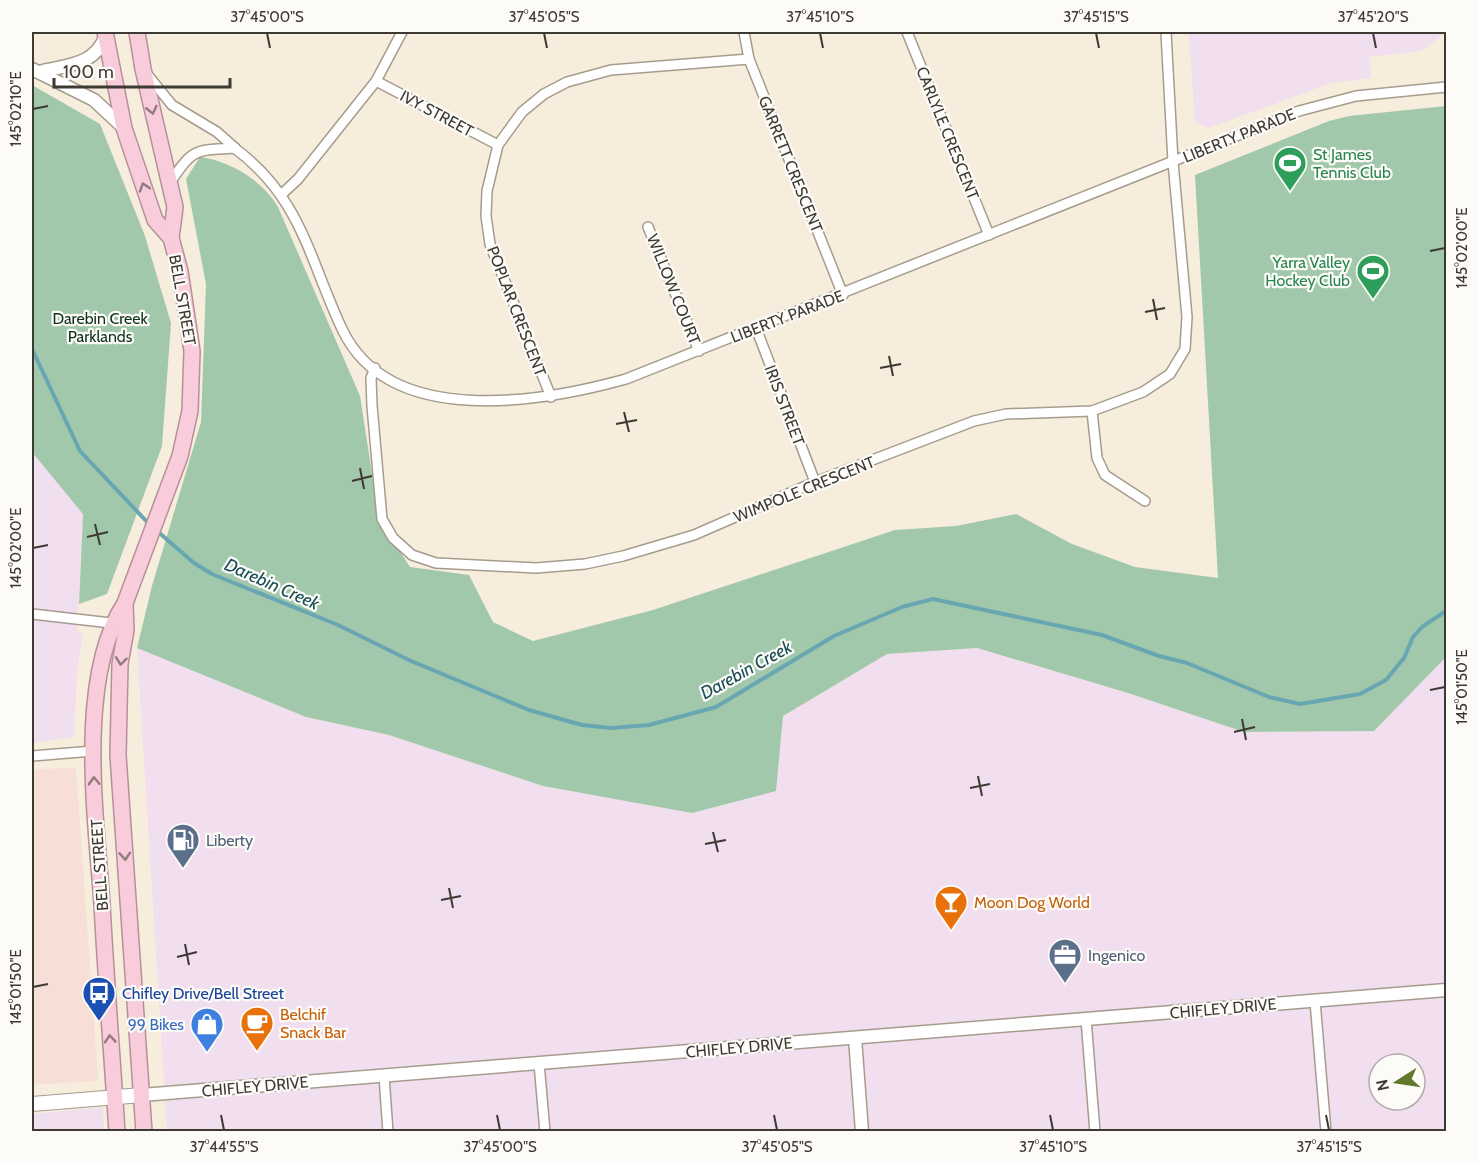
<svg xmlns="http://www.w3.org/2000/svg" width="1478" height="1163" viewBox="0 0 1478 1163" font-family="Cabin,sans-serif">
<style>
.commercial{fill:#f7ded6}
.industrial{fill:#f1deee;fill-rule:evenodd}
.green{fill:#a2c8ac}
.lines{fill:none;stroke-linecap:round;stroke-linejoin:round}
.stream{stroke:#68a7b1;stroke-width:4}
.minor-casing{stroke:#a69c8d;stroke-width:12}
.tertiary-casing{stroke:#a69c8d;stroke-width:15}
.secondary-casing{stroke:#a69c8d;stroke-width:16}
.trunk-casing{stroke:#b69099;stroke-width:18}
.minor{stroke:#fff;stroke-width:9}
.tertiary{stroke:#fff;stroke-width:12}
.secondary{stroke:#fff;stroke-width:14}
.trunk{stroke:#f8ccda;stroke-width:15}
.oneway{stroke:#917b7e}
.ticks{fill:none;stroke:#3d3933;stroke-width:2}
.labels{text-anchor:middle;stroke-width:4.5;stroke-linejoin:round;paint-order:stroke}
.street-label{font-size:16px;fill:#3d3933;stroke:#fdfbf8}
.leisure-label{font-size:16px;fill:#27864d;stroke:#fdfbf8;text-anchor:start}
.park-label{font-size:16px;fill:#0d311b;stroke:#fdfbf8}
.service-label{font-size:16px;fill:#4e5e75;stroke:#fdfbf8;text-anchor:start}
.food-label{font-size:16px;fill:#c56008;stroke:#fdfbf8;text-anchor:start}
.transit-label{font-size:16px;fill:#164399;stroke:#fdfbf8;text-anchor:start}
.shop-label{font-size:16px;fill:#366cbe;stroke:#fdfbf8;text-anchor:end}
.water-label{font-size:18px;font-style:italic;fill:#174e56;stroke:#fdfbf8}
.neatline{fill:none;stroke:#3d3933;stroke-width:2}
.ticks-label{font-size:15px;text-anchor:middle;fill:#3d3933}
</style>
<rect width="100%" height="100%" fill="#f7eddd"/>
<!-- commercial -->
<path class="commercial" d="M76 767 98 1081 32 1085V770Z"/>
<!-- industrial -->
<g class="industrial">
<path d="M1189 32H1444V34L1421 51 1369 57 1371 78 1331 83 1209 128 1195 122Z"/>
<path d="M32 452 83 514 77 631 83 634 77 672 74 737 32 743Z"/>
<path d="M137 648 306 717 389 735 543 786 692 813 776 791 783 716 887 654 977 648 1128 693 1244 732 1374 731 1446 657V1131H167ZM1379 1064H1415V1100H1379Z"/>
<path d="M103 1107 104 1131H32V1114Z"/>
</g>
<!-- green -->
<g class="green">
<path d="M32 85 100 124 145 236 171 323 162 446 107 594 79 604 83 514 32 452Z"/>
<path d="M1446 106V657L1374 731 1244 732 1128 693 977 648 887 654 783 716 776 791 692 813 543 786 389 735 306 717 137 648 152 586 201 422 206 284 186 179 200 157C230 161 262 180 278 207L360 396 379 519 410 567 469 575 493 622 533 641 653 610 895 530 956 526 1016 514 1072 544 1135 567 1218 578 1195 175 1329 121 1349 116Z"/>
</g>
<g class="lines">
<!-- stream -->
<g class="stream">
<path d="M32 349 80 451 150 525"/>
<path d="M156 530 194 563 212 574 338 625 411 661 529 710 582 725 611 728 649 725 716 707 834 636 902 607 933 599 1102 635 1159 656 1187 663 1269 697 1300 704 1360 694 1386 680 1404 658 1413 637 1422 627 1446 611"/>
</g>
<!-- minor casing -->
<g class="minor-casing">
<g id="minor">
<path d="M744 32 749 59 843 295"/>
<path d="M907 32 989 235"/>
<path d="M146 73 172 105 217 132 235 148"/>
<path d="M376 81 498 145"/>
<path d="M233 147C302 197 309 260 343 331 391 429 543 402 626 379L1299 111 1356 96 1446 87"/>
<path d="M169 184C193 149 193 150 235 148"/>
<path d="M282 194 298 179 376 81 402 32"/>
<path d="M648 227 699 351"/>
<path d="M756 328 815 482"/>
<path d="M375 368 371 378 372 406 382 519 393 538 412 555 436 563 536 568 585 564 623 556 694 535 815 482 974 421 1006 414 1092 411 1143 392 1170 374 1185 349 1187 317 1173 162 1166 32"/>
<path d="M551 397 490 244 486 216 487 191 498 145 522 112 544 94 567 82 611 70 749 59"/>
<path d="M1092 411 1097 458 1105 475 1145 501"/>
<path d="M32 614 111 623"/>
<path d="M32 756 93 751"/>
<path d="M1315 1001 1326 1132"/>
<path d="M1086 1019 1095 1132"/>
<path d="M539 1063 545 1132"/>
<path d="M384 1076 388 1132"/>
</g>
</g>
<!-- tertiary casing -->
<g class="tertiary-casing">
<g id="tertiary">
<path d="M32 69 94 100 124 128"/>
<path d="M39 72C67 65 95 66 106 35"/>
<path d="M855 1038 862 1132"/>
<path d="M142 1095 1446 990"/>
</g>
</g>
<!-- secondary casing -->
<g class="secondary-casing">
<path id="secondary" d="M32 1104 142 1095"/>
</g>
<!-- trunk casing -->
<g class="trunk-casing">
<g id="trunk">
<path d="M105 32 124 128 155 220 171 238 180 271 192 351 190 411 180 456 125 603C76 678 96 817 102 904 106 980 112 1055 117 1132"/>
<path d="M137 32 143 69 175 207 171 238"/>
<path d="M125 603 126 630 120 664 118 755 144 1132"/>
</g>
</g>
<!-- minor -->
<use href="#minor" class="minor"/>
<!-- tertiary -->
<use href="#tertiary" class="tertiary"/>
<!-- secondary -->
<use href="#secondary" class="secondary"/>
<!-- trunk -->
<use href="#trunk" class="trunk"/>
</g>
<!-- one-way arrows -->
<defs><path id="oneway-chevron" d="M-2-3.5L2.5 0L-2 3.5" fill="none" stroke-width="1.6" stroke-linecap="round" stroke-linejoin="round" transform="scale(1.5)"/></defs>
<g class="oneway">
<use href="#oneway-chevron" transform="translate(152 110) rotate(77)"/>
<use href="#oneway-chevron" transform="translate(144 187) rotate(-108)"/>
<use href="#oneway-chevron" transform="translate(121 661) rotate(97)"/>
<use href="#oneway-chevron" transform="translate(94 781) rotate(-92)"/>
<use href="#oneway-chevron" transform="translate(125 856) rotate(86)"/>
<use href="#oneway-chevron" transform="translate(110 1039) rotate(-94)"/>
</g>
<!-- ticks -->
<path class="ticks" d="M267 33 270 48M544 33 547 48M820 33 823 48M1096 33 1099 48M1373 33 1376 48M33 109 48 106M1430 251 1445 248M1153 299 1157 320M1145 312 1165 308M889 356 893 376M880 368 901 364M624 412 629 432M616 424 637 420M360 468 364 489M352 481 372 476M95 524 100 545M87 537 108 532M33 548 48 545M1430 690 1445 687M1242 719 1246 740M1234 732 1255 727M978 776 982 796M970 788 990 784M713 832 718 852M705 844 726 840M449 888 453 908M441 900 461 896M185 944 189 965M177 957 197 952M33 987 48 984M221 1115 224 1130M497 1115 500 1130M774 1115 777 1130M1050 1115 1053 1130M1326 1115 1329 1130"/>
<!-- icons -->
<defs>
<g id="stadium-pin" transform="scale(1.725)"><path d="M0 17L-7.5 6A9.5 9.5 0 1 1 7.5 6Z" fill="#2e9e5b" stroke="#fdfbf8"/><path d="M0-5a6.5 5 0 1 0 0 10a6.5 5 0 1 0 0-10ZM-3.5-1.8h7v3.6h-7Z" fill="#fff"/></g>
<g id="fuel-pin" transform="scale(1.725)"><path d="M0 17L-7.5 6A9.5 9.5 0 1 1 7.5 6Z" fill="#5c6f8a" stroke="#fdfbf8"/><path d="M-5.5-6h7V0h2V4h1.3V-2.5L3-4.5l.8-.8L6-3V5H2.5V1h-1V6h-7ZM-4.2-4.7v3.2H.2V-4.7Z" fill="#fff"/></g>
<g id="bar-pin" transform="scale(1.725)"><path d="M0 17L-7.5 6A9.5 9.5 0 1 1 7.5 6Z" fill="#e8710a" stroke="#fdfbf8"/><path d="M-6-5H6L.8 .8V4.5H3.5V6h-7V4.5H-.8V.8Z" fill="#fff"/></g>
<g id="office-pin" transform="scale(1.725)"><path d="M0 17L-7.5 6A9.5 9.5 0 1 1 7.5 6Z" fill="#5c6f8a" stroke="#fdfbf8"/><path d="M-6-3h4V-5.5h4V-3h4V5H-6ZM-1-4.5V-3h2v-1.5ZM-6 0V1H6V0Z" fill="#fff"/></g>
<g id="bus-pin" transform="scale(1.725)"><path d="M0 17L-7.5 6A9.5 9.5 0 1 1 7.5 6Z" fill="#1a4fb4" stroke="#fdfbf8"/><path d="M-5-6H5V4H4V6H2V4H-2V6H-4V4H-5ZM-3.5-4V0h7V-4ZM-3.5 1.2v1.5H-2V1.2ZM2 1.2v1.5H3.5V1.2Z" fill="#fff"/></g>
<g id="cafe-pin" transform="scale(1.725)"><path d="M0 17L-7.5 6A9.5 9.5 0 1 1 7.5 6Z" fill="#e8710a" stroke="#fdfbf8"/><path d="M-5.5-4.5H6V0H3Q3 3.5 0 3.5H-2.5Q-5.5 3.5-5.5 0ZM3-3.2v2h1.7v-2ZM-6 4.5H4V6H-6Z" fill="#fff"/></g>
<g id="shop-pin" transform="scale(1.725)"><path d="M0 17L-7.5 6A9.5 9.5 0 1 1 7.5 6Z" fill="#3f7fe0" stroke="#fdfbf8"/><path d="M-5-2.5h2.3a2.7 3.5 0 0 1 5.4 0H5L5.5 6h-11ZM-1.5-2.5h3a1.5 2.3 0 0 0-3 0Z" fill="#fff"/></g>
</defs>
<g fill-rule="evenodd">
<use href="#stadium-pin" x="1290" y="163"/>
<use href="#stadium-pin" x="1373" y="271"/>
<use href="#fuel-pin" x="183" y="840"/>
<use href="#bar-pin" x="951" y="902"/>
<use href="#office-pin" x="1065" y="955"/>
<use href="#bus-pin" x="99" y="993"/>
<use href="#cafe-pin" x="257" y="1023"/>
<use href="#shop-pin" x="207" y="1024"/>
</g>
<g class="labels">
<!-- street labels -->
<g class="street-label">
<text transform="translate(437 113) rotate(28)" y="6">IVY STREET</text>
<text transform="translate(948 133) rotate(68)" y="6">CARLYLE CRESCENT</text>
<text transform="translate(1239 135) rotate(-22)" y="6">LIBERTY PARADE</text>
<text transform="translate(791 164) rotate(68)" y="6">GARRETT CRESCENT</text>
<text transform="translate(674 289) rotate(68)" y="6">WILLOW COURT</text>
<text transform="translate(183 300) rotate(80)" y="6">BELL STREET</text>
<text transform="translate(517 311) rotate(69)" y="6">POPLAR CRESCENT</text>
<text transform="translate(787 316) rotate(-21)" y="6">LIBERTY PARADE</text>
<text transform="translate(785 405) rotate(69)" y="6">IRIS STREET</text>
<text transform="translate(804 489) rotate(-22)" y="6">WIMPOLE CRESCENT</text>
<text transform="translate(99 865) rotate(-94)" y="6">BELL STREET</text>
<text transform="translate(1223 1008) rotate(-5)" y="6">CHIFLEY DRIVE</text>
<text transform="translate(739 1047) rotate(-5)" y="6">CHIFLEY DRIVE</text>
<text transform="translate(255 1086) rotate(-5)" y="6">CHIFLEY DRIVE</text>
</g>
<!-- leisure labels -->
<g class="leisure-label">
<text x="1313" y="160">St James<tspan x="1313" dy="18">Tennis Club</tspan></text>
<text x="1350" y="268" text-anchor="end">Yarra Valley<tspan x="1350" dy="18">Hockey Club</tspan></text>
</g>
<!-- park labels -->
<g class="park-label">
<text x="100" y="324">Darebin Creek<tspan x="100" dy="18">Parklands</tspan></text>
</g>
<!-- service labels -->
<g class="service-label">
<text x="206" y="846">Liberty</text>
<text x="1088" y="961">Ingenico</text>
</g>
<!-- food labels -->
<g class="food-label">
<text x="974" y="908">Moon Dog World</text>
<text x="280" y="1020">Belchif<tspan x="280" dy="18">Snack Bar</tspan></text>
</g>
<!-- transit labels -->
<g class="transit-label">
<text x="122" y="999">Chifley Drive/Bell Street</text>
</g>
<!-- shop labels -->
<g class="shop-label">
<text x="184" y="1030">99 Bikes</text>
</g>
<!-- water labels -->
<g class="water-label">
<text transform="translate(272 584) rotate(24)" y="6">Darebin Creek</text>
<text transform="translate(746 670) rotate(-29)" y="6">Darebin Creek</text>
</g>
</g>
<!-- border -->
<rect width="1478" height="1163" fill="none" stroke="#fdfbf8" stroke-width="66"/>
<!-- north arrow -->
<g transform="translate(1397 1082) rotate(258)"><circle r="28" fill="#fdfbf8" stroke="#b0ada9" stroke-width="1.5"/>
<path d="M0-4.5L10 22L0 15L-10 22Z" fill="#62792b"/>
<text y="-9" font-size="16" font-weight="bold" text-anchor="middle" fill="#3d3933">N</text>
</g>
<!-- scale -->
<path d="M54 78v9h176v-9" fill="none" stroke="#3d3933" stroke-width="3"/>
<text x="63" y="78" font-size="18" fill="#3d3933" stroke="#fdfbf8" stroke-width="4.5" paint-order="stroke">100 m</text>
<rect x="33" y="33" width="1412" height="1097" class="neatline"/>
<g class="ticks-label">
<text x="267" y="22">37°45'00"S</text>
<text x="544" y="22">37°45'05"S</text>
<text x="820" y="22">37°45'10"S</text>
<text x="1096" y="22">37°45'15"S</text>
<text x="1373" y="22">37°45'20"S</text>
<text transform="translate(16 109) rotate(-90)" y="5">145°02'10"E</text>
<text transform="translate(1462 248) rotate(-90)" y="5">145°02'00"E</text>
<text transform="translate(16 548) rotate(-90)" y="5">145°02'00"E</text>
<text transform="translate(1462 687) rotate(-90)" y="5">145°01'50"E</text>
<text transform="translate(16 987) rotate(-90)" y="5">145°01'50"E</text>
<text x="224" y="1152">37°44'55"S</text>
<text x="500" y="1152">37°45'00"S</text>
<text x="777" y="1152">37°45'05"S</text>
<text x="1053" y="1152">37°45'10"S</text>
<text x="1329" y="1152">37°45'15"S</text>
</g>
</svg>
